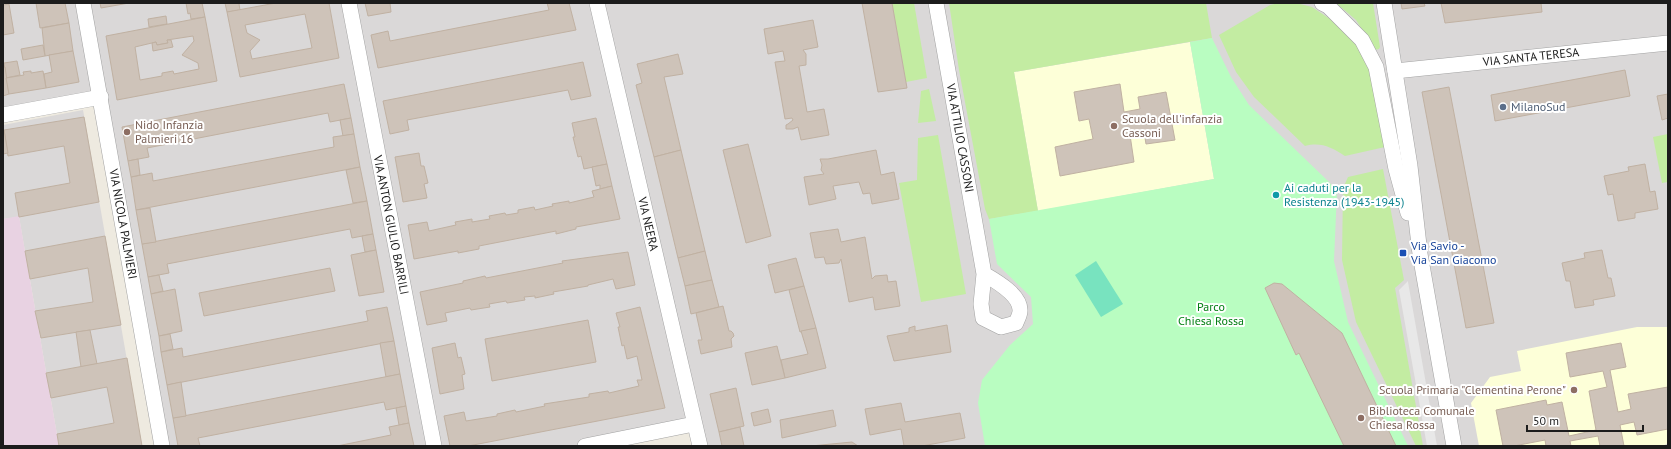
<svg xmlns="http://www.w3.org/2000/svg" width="1671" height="449" viewBox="0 0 1671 449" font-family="'PT Sans',sans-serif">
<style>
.residential{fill:#dad8d8}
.industrial{fill:#e8d2e2}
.education{fill:#fdffd8}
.grass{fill:#c3eca2}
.park{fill:#b9fdc1}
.pitch{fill:#78e3bf}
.parking{fill:#e8e8e8}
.building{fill:#cec3b9;stroke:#c0b1a2;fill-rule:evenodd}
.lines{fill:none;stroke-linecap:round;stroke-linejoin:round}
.minor-casing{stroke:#a3a3a3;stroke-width:16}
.minor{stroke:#fff;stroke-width:15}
.service-dot{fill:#5c6f8a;stroke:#fff;stroke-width:1.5}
.education-dot{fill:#8d6e63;stroke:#fff;stroke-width:1.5}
.culture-dot{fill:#0f9aa8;stroke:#fff;stroke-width:1.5}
.transit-dot{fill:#1a4fb4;stroke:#fff;stroke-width:1.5}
.labels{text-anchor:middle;stroke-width:4;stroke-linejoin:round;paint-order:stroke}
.street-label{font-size:12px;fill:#1c1c1c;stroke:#fff}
.service-label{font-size:12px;fill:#4e5e75;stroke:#fff;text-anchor:start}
.education-label{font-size:12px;fill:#785e54;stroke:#fff;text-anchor:start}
.culture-label{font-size:12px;fill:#0d838f;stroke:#fff;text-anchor:start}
.transit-label{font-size:12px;fill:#164399;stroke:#fff;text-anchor:start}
.park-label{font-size:12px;fill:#047f14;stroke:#fff}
</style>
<rect width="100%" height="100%" fill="#eeeae0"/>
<!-- residential -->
<g class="residential">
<path d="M3 3H82L99 96 3 114Z"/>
<path d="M83 3H597L694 424 585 446H162Z"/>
<path d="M598 3H1383L1453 446H701Z"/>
<path d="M1384 3H1668V446H1455Z"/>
<path d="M83 110 92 160 142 446H59L19 217 3 219V125Z"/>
</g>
<!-- industrial -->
<path class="industrial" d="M19 216 25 251 59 446H3V219Z"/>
<!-- education -->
<g class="education">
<path d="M1190 42 1214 179 1038 211 1014 72Z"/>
<path d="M1637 327H1668V443L1663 446H1479L1471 403 1490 377 1521 371 1517 351Z"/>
</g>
<!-- grass -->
<g class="grass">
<path d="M892 3H914L927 78 906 82Z"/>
<path d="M949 3H1206L1212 38 1014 72 1038 211 989 219 985 209 959 70Z"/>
<path d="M1279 3H1296L1312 7 1336 23 1357 44 1370 66 1385 147 1345 156C1331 147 1321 142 1305 146L1254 97 1236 72 1219 35 1270 5Z"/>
<path d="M1336 3H1373L1380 47 1379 49 1375 50 1356 20Z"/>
<path d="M929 89 936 121 918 123 921 91Z"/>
<path d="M1668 134V182L1662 183 1653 137Z"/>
<path d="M938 135 966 294 921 302 899 183 917 180 918 138Z"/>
<path d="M1383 169 1404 280 1395 288 1423 446H1416L1356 322 1342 260 1343 188 1348 177Z"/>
</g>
<!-- park -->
<path class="park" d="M1212 38 1231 77 1249 105 1328 181 1337 191 1334 261 1348 322 1408 446H985L978 403 982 380 1010 345 1033 324 1031 297 997 264 989 219 1214 179 1190 42Z"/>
<!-- pitch -->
<path class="pitch" d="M1096 261 1123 304 1101 317 1075 275Z"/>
<!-- parking -->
<path class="parking" d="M1408 281V282L1437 446H1427L1399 290Z"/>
<!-- building -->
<g class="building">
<path d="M36 3H65L69 23 40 28Z"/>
<path d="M100 3H129L101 8Z"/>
<path d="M186 3H202L205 17 191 19 190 13 188 14Z"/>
<path d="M225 3H241L239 4 240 10 227 12Z"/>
<path d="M276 3H329L339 58 240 77 227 12ZM305 14 312 48 252 59 250 51 260 40 247 33 245 25Z"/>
<path d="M365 3H390L391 12 368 16Z"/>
<path d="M547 3H569L576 30 378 68 371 35 388 31 390 41 549 10Z"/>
<path d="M862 3H892L907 88 878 92Z"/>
<path d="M1401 3H1424L1425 6 1402 9Z"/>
<path d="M1441 3H1541L1542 12 1445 23Z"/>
<path d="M9 4 14 33 3 35V5Z"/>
<path d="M166 16 167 24 149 27 148 19Z"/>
<path d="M205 17 217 81 117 100 106 36ZM193 36 194 41 182 55 198 63 199 69 174 74 173 71 162 73V76L140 80 135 47 156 42 157 45 168 43 167 40Z"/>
<path d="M813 20 818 47 803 50 806 54V65L799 66 807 112 824 109 829 135 801 140 798 127 793 129H786V125L788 124 793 120 792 118 785 119 775 62 785 61 783 51 768 54 764 29Z"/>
<path d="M69 23 73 51 45 56 42 28Z"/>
<path d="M167 40H171L173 47 153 51 152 43 156 42 157 45 168 43Z"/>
<path d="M43 45 45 56 23 60 21 49Z"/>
<path d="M73 51 79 82 46 88 44 74 52 72 49 55Z"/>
<path d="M678 54 683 74 664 77 681 150 654 157 636 85 642 83 637 64Z"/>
<path d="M17 61 20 75 6 78 4 63Z"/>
<path d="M583 62 591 96 571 100 568 90 407 120 409 130 390 134 383 101Z"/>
<path d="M3 67H5L9 94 3 96Z"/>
<path d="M1625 70 1630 96 1495 121 1491 95Z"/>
<path d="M31 71V73L43 71 46 88 9 94 6 78 24 75 23 72Z"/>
<path d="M344 84 351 118 330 122 328 113 147 148 149 157 128 161 122 127Z"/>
<path d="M1120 84 1124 112 1140 109 1138 97 1166 92 1175 140 1146 144 1144 132 1130 135 1134 162 1060 176 1055 147 1093 139 1089 119 1079 121 1074 92Z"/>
<path d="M1449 87 1494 323 1466 328 1422 92Z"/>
<path d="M1668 94V118L1662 120 1657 96Z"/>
<path d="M84 117 99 202 19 217 15 193 70 183 64 146 8 156 4 130Z"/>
<path d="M351 118 354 134 343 136 340 120Z"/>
<path d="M596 118 607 164 584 169 581 156 578 157 573 137H575L572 123Z"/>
<path d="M4 130 8 153 3 154V131Z"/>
<path d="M354 134 360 167 136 210 131 177 152 173 153 181 334 147 333 137Z"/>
<path d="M748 144 771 236 746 243 723 150Z"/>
<path d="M681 150 705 251 678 258 654 157Z"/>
<path d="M876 150 881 175 894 172 899 199 872 204 870 193 863 194 859 182 833 186 836 199 809 205 804 177 824 174 821 170 822 165 820 159H828Z"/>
<path d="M419 153 421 166H424L428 183 424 184 427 198 403 202 395 157Z"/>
<path d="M138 159 140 175 131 177 128 161Z"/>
<path d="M607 164 612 186 600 189V185L596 186 592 167Z"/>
<path d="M1645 164 1650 192 1655 191 1658 209 1635 213V218L1618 221 1613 194 1608 195 1604 176 1629 171 1628 167Z"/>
<path d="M360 167 367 201 353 203 346 170Z"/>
<path d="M612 186 620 219 576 227V229L556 234V231L479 246V249L458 253V251L414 259 408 225 427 222 429 231 456 225 455 222 472 219V222L490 219 489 216 505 213 506 215 518 213V210L534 207 535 210 553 206 552 204 569 201V203L594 197 592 191Z"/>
<path d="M367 201 373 234 352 238 350 229 167 264 169 273 148 277 142 244Z"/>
<path d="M150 208 156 242 142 244 136 210Z"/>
<path d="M838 229 841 242 865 237 872 279 875 276 887 275 888 282 896 281 900 306 875 310 873 297 849 302 841 259 839 263 826 264 824 257 815 258 810 233Z"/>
<path d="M373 234 376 250 365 252 362 236Z"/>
<path d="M105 236 121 325 41 338 35 311 93 302 88 268 30 279 25 251Z"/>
<path d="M376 250 384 292 359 296 351 255Z"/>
<path d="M1602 250 1608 278H1611L1615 296 1593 300 1594 305 1575 308 1570 281H1566L1562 263 1585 258 1584 253Z"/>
<path d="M705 251 712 280 685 286 678 258Z"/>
<path d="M628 252 635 285 616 289 613 279 588 285V286L553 292 554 294 535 298V296L524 297 525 300 507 303 506 301 489 304 490 307 471 310 470 308 445 313 447 321 427 325 420 292 463 283V281L485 276 486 278 563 263 562 261Z"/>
<path d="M796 258 804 286 775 293 768 265Z"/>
<path d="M330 268 335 291 204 316 199 293Z"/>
<path d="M159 275 163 291 151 294 148 277Z"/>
<path d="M712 280 719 307 691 314 685 286Z"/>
<path d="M1274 283 1282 284 1342 333 1396 446H1344L1299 353 1296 355 1265 288Z"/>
<path d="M804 286 816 328 800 332 789 290Z"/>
<path d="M175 289 182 331 159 336 151 294Z"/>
<path d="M723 306 729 331H731L733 333 734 336 731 339 732 347 701 354 698 340H702L696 313Z"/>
<path d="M387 307 394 341 167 385 161 352 182 348 183 357 368 321 366 311Z"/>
<path d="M640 307 665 408 468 446H450L444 416 464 412 466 421 497 416V414L515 410 516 412 545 406 544 404 589 397V394L608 391 609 393 639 386 637 380H642L637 356 627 359 624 345 622 346 618 327H620L616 313Z"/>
<path d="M588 320 596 362 492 381 485 339Z"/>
<path d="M947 325 951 352 894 361 887 336 909 332V328L915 326V331Z"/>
<path d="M816 328 826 368 785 378 781 360 808 354 801 331Z"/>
<path d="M90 330 97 364 81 367 76 332Z"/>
<path d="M170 334 173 349 161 352 159 336Z"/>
<path d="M394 341 400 374 386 377 380 343Z"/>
<path d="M455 343 458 358 461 357 465 374 462 375 464 389 440 394 432 348Z"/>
<path d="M1621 343 1626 367 1610 370 1618 412 1631 409 1628 394 1668 387V429L1637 435 1634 422 1620 425 1624 446H1600L1598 436 1570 441 1571 446H1546L1545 440 1514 446H1503L1496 410 1546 400 1547 405 1562 402 1569 436 1596 430 1589 391 1607 387 1603 371 1570 377 1566 353Z"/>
<path d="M777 346 785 378 752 385 745 353Z"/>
<path d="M127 358 142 446H59L57 434 114 423 107 387 51 398 46 373Z"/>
<path d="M400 374 406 406 386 410 384 402 198 438 200 446H178L173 418Z"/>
<path d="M181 382 186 416 173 418 167 385Z"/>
<path d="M736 388 744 426 719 432 710 394Z"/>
<path d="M901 403 905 422 960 413 965 438 922 446H904L901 429 870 435 865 409Z"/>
<path d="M406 406 409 423 399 425 396 408Z"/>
<path d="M768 409 771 422 754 426 751 413Z"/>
<path d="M833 410 836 426 782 438 780 420Z"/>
<path d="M409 423 414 446H337L391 435 389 427Z"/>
<path d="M740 427 744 446H722L719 432Z"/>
<path d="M852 442 858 446H811Z"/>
</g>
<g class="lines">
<!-- minor casing -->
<g class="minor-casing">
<g id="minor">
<path d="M83 3 162 446"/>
<path d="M349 3 434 446"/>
<path d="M597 3 700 446"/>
<path d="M936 3 984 274 981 304 983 318 1001 327 1016 323C1017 320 1020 315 1020 311 1021 295 996 281 984 274"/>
<path d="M1322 3 1328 6 1362 40 1376 67 1396 169 1408 213"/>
<path d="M1384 3 1410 166 1420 254 1454 446"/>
<path d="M1395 71 1668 43"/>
<path d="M3 115 101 97"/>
<path d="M585 446 694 424"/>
</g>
</g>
<!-- minor -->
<use href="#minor" class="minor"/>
</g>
<!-- markers -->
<circle class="service-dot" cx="1503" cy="107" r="4"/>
<g class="education-dot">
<circle cx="1114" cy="126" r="4"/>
<circle cx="127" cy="132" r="4"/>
<circle cx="1574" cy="390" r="4"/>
<circle cx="1361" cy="418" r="4"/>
</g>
<circle class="culture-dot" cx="1276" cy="195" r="4"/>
<rect class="transit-dot" x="1399" y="249" width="8" height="8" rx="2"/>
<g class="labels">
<!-- street labels -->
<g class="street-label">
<text transform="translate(1531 57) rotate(-6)" y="4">VIA SANTA TERESA</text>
<text transform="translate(960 138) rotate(80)" y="4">VIA ATTILIO CASSONI</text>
<text transform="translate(123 224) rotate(80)" y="4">VIA NICOLA PALMIERI</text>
<text transform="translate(648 224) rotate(77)" y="4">VIA NEERA</text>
<text transform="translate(391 225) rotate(79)" y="4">VIA ANTON GIULIO BARRILI</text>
</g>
<!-- service labels -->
<g class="service-label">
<text x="1511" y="111">MilanoSud</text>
</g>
<!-- education labels -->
<g class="education-label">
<text x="1122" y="123">Scuola dell'infanzia<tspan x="1122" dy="14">Cassoni</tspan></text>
<text x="135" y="129">Nido Infanzia<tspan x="135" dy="14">Palmieri 16</tspan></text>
<text x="1566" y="394" text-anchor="end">Scuola Primaria "Clementina Perone"</text>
<text x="1369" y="415">Biblioteca Comunale<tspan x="1369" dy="14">Chiesa Rossa</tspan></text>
</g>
<!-- culture labels -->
<g class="culture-label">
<text x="1284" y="192">Ai caduti per la<tspan x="1284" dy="14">Resistenza (1943-1945)</tspan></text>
</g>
<!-- transit labels -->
<g class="transit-label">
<text x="1411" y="250">Via Savio -<tspan x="1411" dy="14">Via San Giacomo</tspan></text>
</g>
<!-- park labels -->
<g class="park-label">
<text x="1211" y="311">Parco<tspan x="1211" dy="14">Chiesa Rossa</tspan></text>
</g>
</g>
<!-- border -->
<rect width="1671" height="449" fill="none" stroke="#1c1c1c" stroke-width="8"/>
<!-- scale -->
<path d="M1527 425v6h116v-6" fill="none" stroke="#1c1c1c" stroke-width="2"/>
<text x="1533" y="425" font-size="12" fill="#1c1c1c" stroke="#ffffff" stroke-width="3" paint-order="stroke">50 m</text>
</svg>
